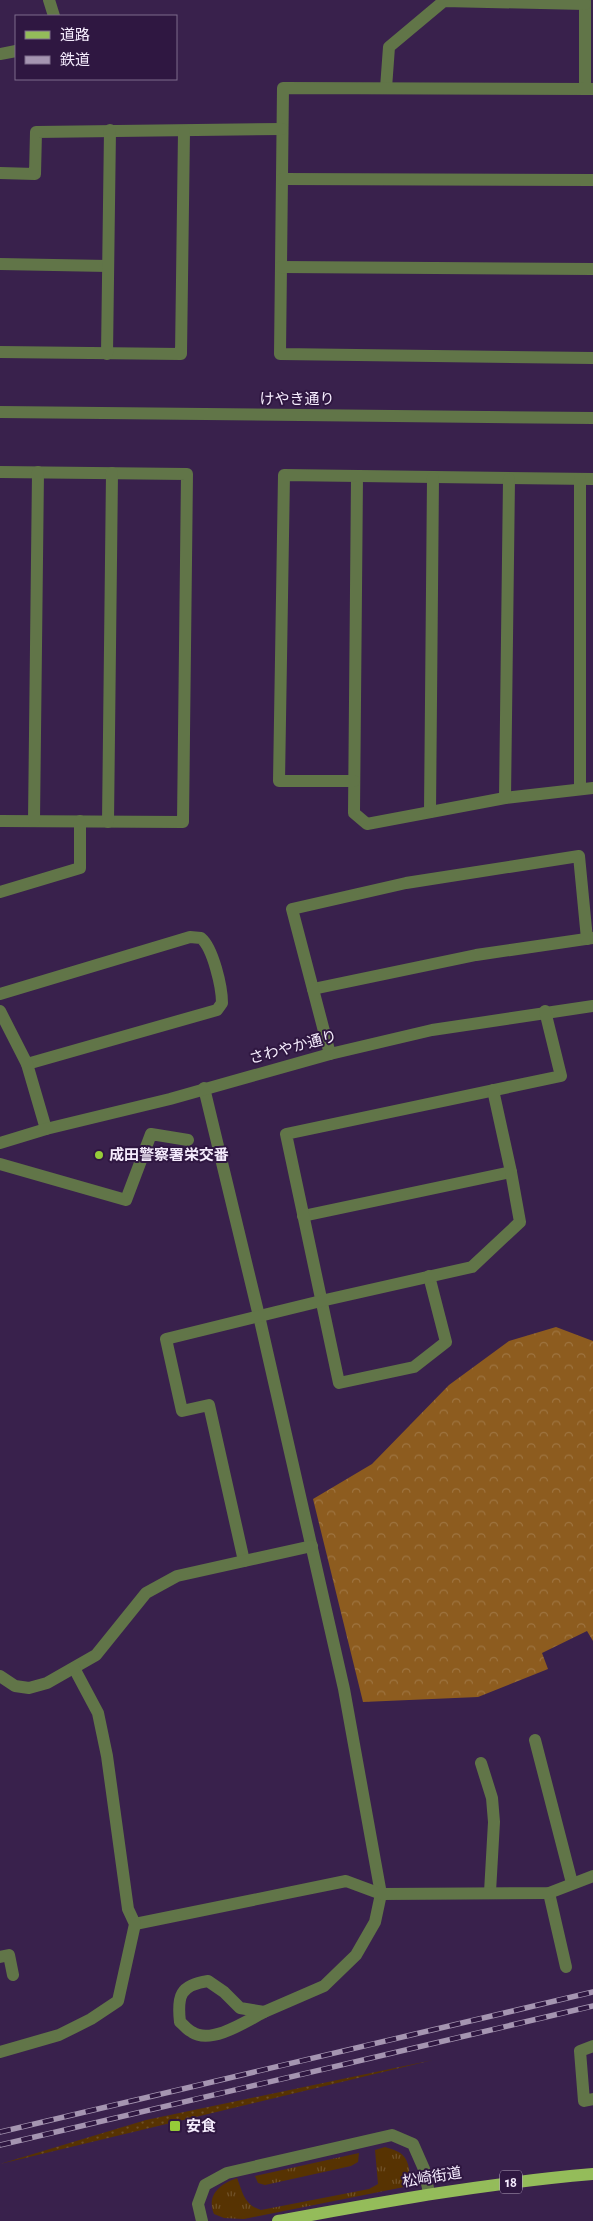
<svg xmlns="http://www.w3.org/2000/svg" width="593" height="2221" viewBox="0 0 593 2221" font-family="'Alegreya Sans','Noto Sans JP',sans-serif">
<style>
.grass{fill:url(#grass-tufts)}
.forest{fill:url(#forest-crowns)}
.park{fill:url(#park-dots)}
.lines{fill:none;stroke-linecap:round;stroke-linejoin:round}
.minor{stroke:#617548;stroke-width:12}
.major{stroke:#94bc5a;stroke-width:12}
.rail-casing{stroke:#a595b1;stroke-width:5.5}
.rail{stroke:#2f1741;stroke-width:4;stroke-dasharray:11;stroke-linecap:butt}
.poi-dot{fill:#96cc39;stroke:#2f1741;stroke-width:2}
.labels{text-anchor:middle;stroke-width:4;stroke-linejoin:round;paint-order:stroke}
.shield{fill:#2f1741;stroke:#baacc5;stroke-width:1}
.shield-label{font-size:14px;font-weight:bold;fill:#f5ecfd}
.street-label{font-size:15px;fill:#f5ecfd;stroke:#2f1741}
.poi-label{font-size:15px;font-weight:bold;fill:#f5ecfd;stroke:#2f1741;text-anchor:start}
</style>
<defs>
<pattern id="grass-tufts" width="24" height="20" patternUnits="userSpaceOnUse" patternTransform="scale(1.25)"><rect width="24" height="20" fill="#573302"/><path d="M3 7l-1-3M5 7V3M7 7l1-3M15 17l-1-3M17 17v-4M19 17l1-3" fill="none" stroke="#705128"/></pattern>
<pattern id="forest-crowns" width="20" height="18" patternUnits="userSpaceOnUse" patternTransform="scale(1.25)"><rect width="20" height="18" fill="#8d5c1f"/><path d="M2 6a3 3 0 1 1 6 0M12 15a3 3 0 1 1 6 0" fill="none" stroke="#9e7440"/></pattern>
<pattern id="park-dots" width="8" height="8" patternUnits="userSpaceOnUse" patternTransform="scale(1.25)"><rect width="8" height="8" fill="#573302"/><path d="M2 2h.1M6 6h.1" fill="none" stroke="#705128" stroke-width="1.8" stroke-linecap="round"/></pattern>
</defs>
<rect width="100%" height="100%" fill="#39214c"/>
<!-- grass -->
<g class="grass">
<path d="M385 2147C407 2153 408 2159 411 2181L404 2187 244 2219 224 2218 214 2214C206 2195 220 2184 237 2178 243 2193 244 2205 261 2210L369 2189 378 2184 375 2150Z"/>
<path d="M359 2153 358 2162 351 2166 265 2185 258 2183 255 2176Z"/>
</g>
<!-- forest -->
<path class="forest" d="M556 1327 593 1341V1641L587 1631 542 1653 548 1669 478 1697 363 1702 313 1499 372 1464 449 1385 509 1341Z"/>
<!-- park -->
<path class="park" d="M433 2060 0 2164 146 2120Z"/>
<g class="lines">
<!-- minor -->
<g class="minor">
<path d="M49 0 54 16"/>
<path d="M585 0V89"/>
<path d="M0 54 16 51"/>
<path d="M386 88 389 47 444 1 585 4"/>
<path d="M593 89 283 88 280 354 593 358"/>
<path d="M0 173 35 174 36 132 282 129"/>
<path d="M282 179 593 180"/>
<path d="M0 264 108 266"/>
<path d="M281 267 593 269"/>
<path d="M0 352 181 354 184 131"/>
<path d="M107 354 110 130"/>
<path d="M0 412 593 418"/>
<path d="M0 472 187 474 183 822 0 821"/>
<path d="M357 478 354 813 367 824 505 798 593 788"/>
<path d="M354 781H279L284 475 593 479"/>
<path d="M580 789V479"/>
<path d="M505 798 509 479"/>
<path d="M430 812 433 478"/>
<path d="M34 821 38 472"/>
<path d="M108 822 112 473"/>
<path d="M0 892 80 868V821"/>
<path d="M313 989 476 955 593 938"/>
<path d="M0 994 190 937 201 938C213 948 222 987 222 1003L217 1010 27 1064"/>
<path d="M0 1011 27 1064 46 1129"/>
<path d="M330 1054 292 909 406 883 579 856 587 939"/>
<path d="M204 1088 259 1316 344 1689 381 1894 375 1922 356 1955 324 1986 264 2012"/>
<path d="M0 1143 46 1129 170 1099 330 1054 432 1030 593 1006"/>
<path d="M0 1164 126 1200 151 1134 188 1140"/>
<path d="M303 1216 511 1172"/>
<path d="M429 1276 446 1342 414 1367 339 1383 286 1134 561 1076 545 1011"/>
<path d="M244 1561 209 1405 182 1411 166 1339 321 1301 472 1267 520 1222 511 1172 493 1090"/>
<path d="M0 1676 15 1686 29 1688 47 1683 96 1655 146 1593 177 1576 312 1546"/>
<path d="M535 1740 572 1883"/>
<path d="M481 1763 492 1798 494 1822 490 1892"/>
<path d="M549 1893 566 1967"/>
<path d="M135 1924 346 1881 381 1894 549 1893 593 1876"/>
<path d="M0 1957 9 1955 13 1975"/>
<path d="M208 1981 224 1992 240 2008 264 2012C247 2021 211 2045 192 2032 187 2030 184 2025 180 2022 177 1996 180 1985 208 1981Z"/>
<path d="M593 2046 580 2051 584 2101 593 2099"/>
<path d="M0 2052 59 2035 91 2019 118 2001 135 1924 128 1909 107 1756 98 1713 74 1668"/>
<path d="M202 2221 198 2204 205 2185 227 2173 392 2135 413 2144 424 2169 429 2193"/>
</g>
<!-- major -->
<path class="major" d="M278 2221C383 2202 486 2183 593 2174"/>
<!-- rail casing -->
<g class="rail-casing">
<g id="rail">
<path d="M0 2132 593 1992"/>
<path d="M0 2145 593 2006"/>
</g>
</g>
<!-- rail -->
<use href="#rail" class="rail"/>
</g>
<!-- markers -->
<g class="poi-dot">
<circle cx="99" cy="1155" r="5"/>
<rect x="169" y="2120" width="12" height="12" rx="2.5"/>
</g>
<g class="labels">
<!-- shield labels -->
<rect class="shield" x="500" y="2170.5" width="22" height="23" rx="4"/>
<g class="shield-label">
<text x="511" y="2187">18</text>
</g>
<!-- street labels -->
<g class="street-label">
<text x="297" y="404">けやき通り</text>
<text transform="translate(293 1047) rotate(-15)" y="5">さわやか通り</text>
<text transform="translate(432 2177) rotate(-9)" y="5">松崎街道</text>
</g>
<!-- poi labels -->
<g class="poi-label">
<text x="109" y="1160">成田警察署栄交番</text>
<text x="186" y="2131">安食</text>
</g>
</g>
<!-- legend -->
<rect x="15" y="15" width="162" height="65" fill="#2f1741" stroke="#7e6c8c"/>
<rect x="25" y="31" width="25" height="8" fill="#94bc5a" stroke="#7e6c8c"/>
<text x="60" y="40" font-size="15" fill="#f5ecfd">道路</text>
<rect x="25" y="56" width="25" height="8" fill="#a595b1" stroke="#7e6c8c"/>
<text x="60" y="65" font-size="15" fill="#f5ecfd">鉄道</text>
</svg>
